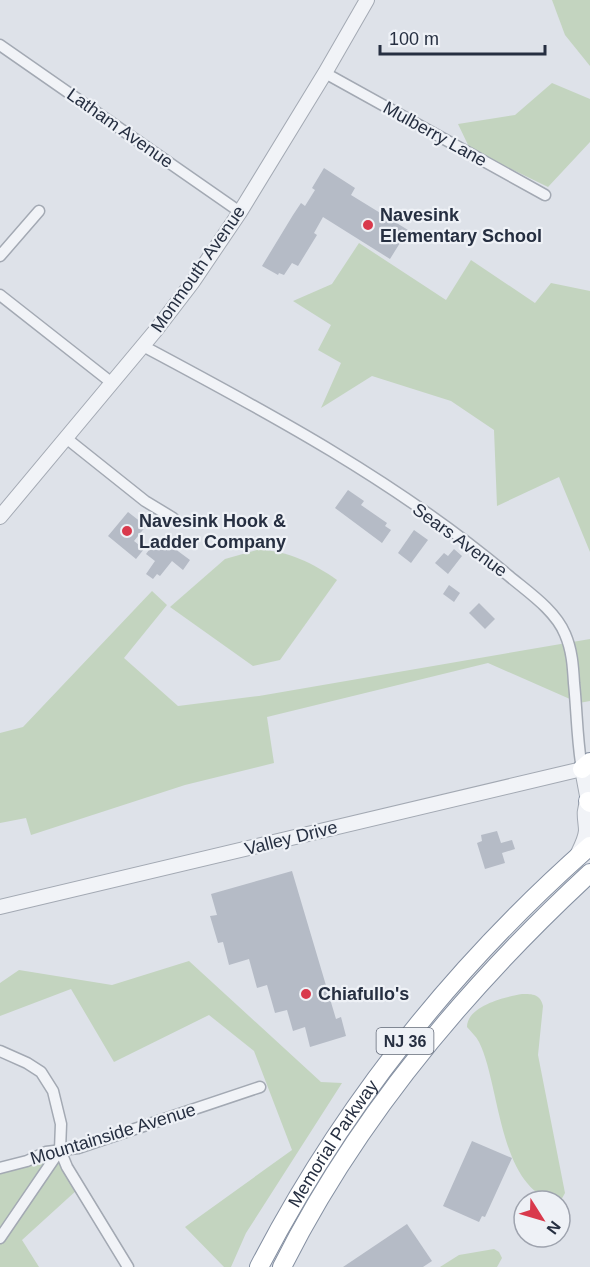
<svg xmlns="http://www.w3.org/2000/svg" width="590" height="1267" font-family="Arial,sans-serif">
	<rect width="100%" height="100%" fill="#dee2e9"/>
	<g fill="#c3d4bf">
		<path d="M552 0H590V66L565 35Z"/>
		<path d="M552 83 590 99V142L548 187 470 149 458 124 515 115Z"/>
		<path d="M359 243 446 300 471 260 535 303 551 283 590 291V552L559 477 497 506 494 430 451 401 372 376 321 408 341 363 318 350 331 325 293 301 332 284Z"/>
		<path d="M257 550C287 550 313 563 337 580L280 660 253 666 170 607 225 559Z"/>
		<path d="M152 591 167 605 124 658 178 706 259 696 590 639V701L579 703 488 663 267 717 274 763 185 785 31 835 26 818 0 823V733L23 727Z"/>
		<path d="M189 961 321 1082 342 1083 246 1233 231 1267H224L185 1227 292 1150 254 1051 209 1015 114 1062 71 989 0 1016V983L19 970 112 985Z"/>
		<path d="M522 994C533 994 540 994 543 1006L538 1055 565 1193 560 1202C498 1193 501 1086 479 1042 476 1036 471 1032 467 1027 467 1006 505 997 522 994Z"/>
		<path d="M59 1151 78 1189 22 1240 39 1267H0V1168Z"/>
		<path d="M494 1249 499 1252 502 1258 497 1267H440L459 1255Z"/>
	</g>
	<g fill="#b5bbc6">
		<path d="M324 168 355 188 351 195 408 230 390 259 323 217 314 233 317 235 298 266 292 263 284 275 279 273 278 275 262 266 293 215 301 203 305 206 315 190 312 188Z"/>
		<path d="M348 490 364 501 361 505 387 523 385 526 391 530 382 543 335 508Z"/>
		<path d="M128 512 146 526 134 541 144 549 136 559 108 536Z"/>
		<path d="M414 530 428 540 411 563 398 553Z"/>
		<path d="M155 542 164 548 167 543 190 560 183 570 172 561 160 576 157 574 153 579 146 574 155 561 146 554Z"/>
		<path d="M454 549 462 556 448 574 435 563 444 553 448 556Z"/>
		<path d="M449 585 460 593 454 602 443 594Z"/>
		<path d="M479 603 495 619 485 629 469 613Z"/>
		<path d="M497 831 501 843 512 840 515 849 502 853 505 863 485 869 477 843 482 841 481 835Z"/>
		<path d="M292 871 336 1019 341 1017 346 1036 310 1047 305 1027 293 1031 287 1010 275 1013 267 985 257 988 249 959 229 965 223 942 218 943 210 916 217 915 211 894Z"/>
		<path d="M472 1141 512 1158 485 1217 482 1216 479 1222 443 1206Z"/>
		<path d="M407 1224 432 1261 423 1267H343Z"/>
	</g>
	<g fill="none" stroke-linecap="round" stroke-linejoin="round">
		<g stroke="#a3a9b3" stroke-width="13">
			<g id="minor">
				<path d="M0 45 240 212"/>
				<path d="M325 73 545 195"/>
				<path d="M0 256 39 211"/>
				<path d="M0 295 112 383"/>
				<path d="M143 346C269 413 399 483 509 576 528 592 555 610 565 634 572 650 573 666 574 683 577 712 577 741 582 769"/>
				<path d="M66 438 145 501 173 518"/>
				<path d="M0 1051 27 1063 41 1072 53 1091 61 1124 60 1150 0 1238"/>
				<path d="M60 1150 67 1167 128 1267"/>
				<path d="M0 1168 27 1161 46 1152 78 1148 260 1087"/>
			</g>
		</g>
		<g stroke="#a3a9b3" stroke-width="16">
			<g id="tertiary">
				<path d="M0 517 156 330 192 283 240 212 325 73 367 0"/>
				<path d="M0 907 582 769 588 801C582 812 586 820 586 831 585 840 581 847 577 855"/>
			</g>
		</g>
		<g stroke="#848fa1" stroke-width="20">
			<g id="trunk">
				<path d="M582 769 590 762"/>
				<path d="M588 801 590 803"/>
				<path id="s1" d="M259 1267C342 1107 455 965 590 846"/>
				<path d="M282 1267C357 1117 468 986 590 873"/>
			</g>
		</g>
		<use href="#minor" stroke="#f1f3f7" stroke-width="10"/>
		<use href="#tertiary" stroke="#f1f3f7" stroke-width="14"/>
		<use href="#trunk" stroke="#fff" stroke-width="18"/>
	</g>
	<g fill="#d9394c" stroke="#eef1f6" stroke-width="2">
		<circle cx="368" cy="225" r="6"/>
		<circle cx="127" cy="531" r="6"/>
		<circle cx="306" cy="994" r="6"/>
	</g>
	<g text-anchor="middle" stroke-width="4.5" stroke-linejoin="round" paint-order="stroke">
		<rect fill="#eef1f6" stroke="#626977" stroke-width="1.5" x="376.5" y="1028" width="57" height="26" rx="4.5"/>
		<g font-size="16" font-weight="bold" fill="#262f41">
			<text x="405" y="1047">NJ 36</text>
		</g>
		<g font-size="18" fill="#262f41" stroke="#eef1f6">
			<text transform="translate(120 128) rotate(35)" y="6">Latham Avenue</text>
			<text transform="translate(435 134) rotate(29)" y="6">Mulberry Lane</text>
			<text transform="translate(198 269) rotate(-55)" y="6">Monmouth Avenue</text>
			<text transform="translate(460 540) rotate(36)" y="6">Sears Avenue</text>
			<text transform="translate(291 838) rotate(-14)" y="6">Valley Drive</text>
			<text transform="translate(113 1134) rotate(-17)" y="6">Mountainside Avenue</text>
			<text dy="6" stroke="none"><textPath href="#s1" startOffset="144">Memorial Parkway</textPath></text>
		</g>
		<g font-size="18" font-weight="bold" fill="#262f41" stroke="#eef1f6" text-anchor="start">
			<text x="380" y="221">Navesink<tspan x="380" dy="21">Elementary School</tspan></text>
			<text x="139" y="527">Navesink Hook &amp;<tspan x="139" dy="21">Ladder Company</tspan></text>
			<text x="318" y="1000">Chiafullo's</text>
		</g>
	</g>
	<g transform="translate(542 1219) rotate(127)"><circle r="28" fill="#eef1f6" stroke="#9ea3ae" stroke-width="1.5"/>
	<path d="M0-4.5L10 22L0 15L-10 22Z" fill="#d9394c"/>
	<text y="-9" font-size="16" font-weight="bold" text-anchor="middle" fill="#262f41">N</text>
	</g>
	<path d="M380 45v9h165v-9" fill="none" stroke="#262f41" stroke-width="3"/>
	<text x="389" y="45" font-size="18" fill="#262f41" stroke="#eef1f6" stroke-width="4.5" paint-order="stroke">100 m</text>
</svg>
